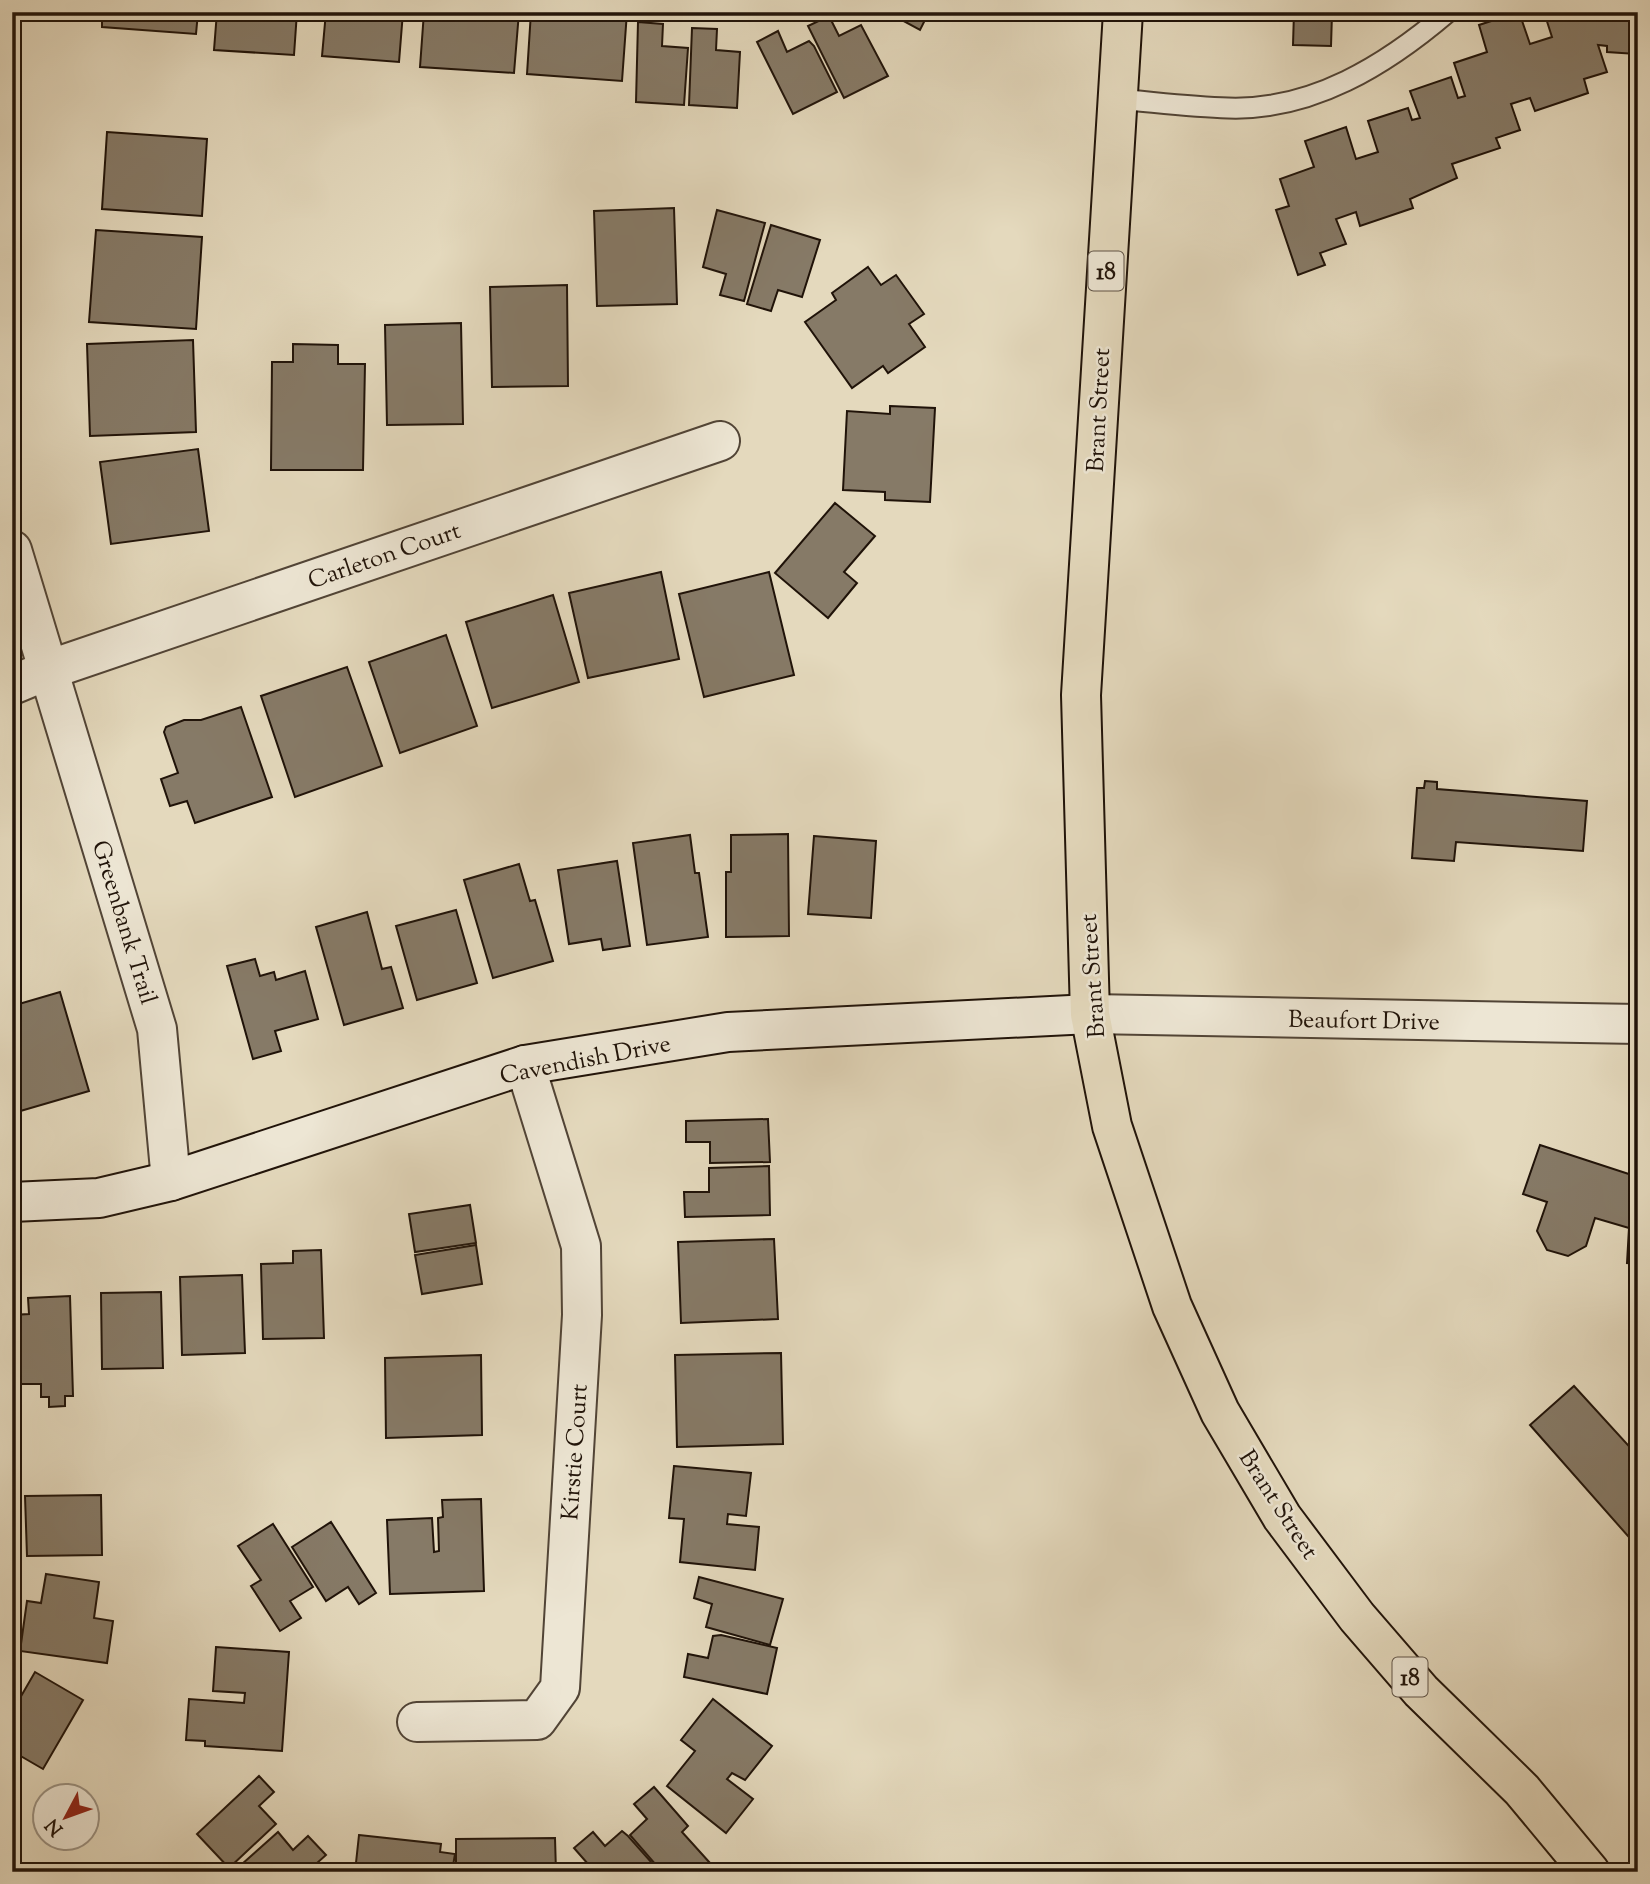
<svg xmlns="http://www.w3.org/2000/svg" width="1650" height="1884" font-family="'Sorts Mill Goudy',serif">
	<rect width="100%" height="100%" fill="#e4d9bd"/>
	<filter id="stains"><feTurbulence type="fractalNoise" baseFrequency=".00286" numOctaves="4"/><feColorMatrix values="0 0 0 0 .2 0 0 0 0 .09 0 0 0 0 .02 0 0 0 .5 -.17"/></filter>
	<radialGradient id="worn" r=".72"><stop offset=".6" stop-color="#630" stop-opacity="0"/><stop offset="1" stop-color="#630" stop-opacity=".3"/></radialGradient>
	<g fill="#867a67" stroke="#201309" stroke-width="2">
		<path d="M102 12H198L196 34 102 27Z"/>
		<path d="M217 12H297L294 55 214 50Z"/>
		<path d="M326 12H403L399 62 322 56Z"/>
		<path d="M424 12H519L514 73 420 67Z"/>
		<path d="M531 12H627L622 81 527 74Z"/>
		<path d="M887 12H929L920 30Z"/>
		<path d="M1294 12H1347L1332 14 1331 46 1293 45Z"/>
		<path d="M1519 12 1530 44 1552 37 1544 12H1588L1590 20 1609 21 1610 12H1638L1636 54 1607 52V46L1598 45 1607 72 1584 79 1588 93 1535 111 1530 98 1511 104 1520 130 1496 138 1500 148 1452 164 1457 178 1410 199 1413 208 1360 226 1356 212 1336 219 1346 244 1320 253 1325 265 1298 275 1276 210 1289 206 1280 179 1314 167 1305 141 1346 127 1356 159 1378 152 1368 121 1408 108 1412 120 1420 118 1410 91 1451 77 1458 98 1465 96 1454 63 1487 52 1479 25Z"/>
		<path d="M829 16 839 36 861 25 888 76 844 98 808 26Z"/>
		<path d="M638 22 663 24 662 46 688 48 684 105 636 102Z"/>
		<path d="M692 28 717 29 716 50 740 52 737 108 689 105Z"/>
		<path d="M778 31 787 52 809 41 814 46 837 92 793 114 757 42Z"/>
		<path d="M107 132 207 139 202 216 102 209Z"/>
		<path d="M674 208 677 304 597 306 594 211Z"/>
		<path d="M717 210 765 223 744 301 720 295 726 274 703 267Z"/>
		<path d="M771 225 820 240 802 297 778 290 771 311 747 304Z"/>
		<path d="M96 230 202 237 196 329 89 322Z"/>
		<path d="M868 267 881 285 896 275 924 314 909 324 925 347 888 373 883 366 852 388 805 322 836 300 832 293Z"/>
		<path d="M567 285 568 386 492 387 490 287Z"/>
		<path d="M461 323 463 424 387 425 385 325Z"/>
		<path d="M193 340 196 432 90 436 87 344Z"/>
		<path d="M293 344 338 345V364H365L363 470H271L272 362H293Z"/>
		<path d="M890 406 935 408 930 502 885 500V492L843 490 847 411 890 414Z"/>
		<path d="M198 449 209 531 111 544 100 462Z"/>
		<path d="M835 503 875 536 844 572 857 583 828 618 775 573Z"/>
		<path d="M661 572 679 659 588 678 569 593Z"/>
		<path d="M769 572 794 675 704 697 679 594Z"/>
		<path d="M553 595 579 682 492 708 466 622Z"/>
		<path d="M446 635 477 726 400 753 369 662Z"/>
		<path d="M347 667 382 766 295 797 261 696Z"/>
		<path d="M241 707 272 797 195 823 187 801 170 806 161 779 178 773 164 732 166 727 184 720H201Z"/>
		<path d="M1425 781 1437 782V789L1587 801 1583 851 1456 842 1454 861 1412 858 1417 788H1424Z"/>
		<path d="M788 834 789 936 726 937V872H731V835Z"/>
		<path d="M690 835 695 873H699L708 937 647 945 633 843Z"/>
		<path d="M814 836 876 841 871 918 808 914Z"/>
		<path d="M617 861 630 946 603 950 601 939 569 944 558 870Z"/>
		<path d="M519 864 530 901 535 900 553 961 493 978 464 880Z"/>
		<path d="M456 910 477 983 417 1000 396 926Z"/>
		<path d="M367 912 382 969 391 967 403 1008 344 1025 316 927Z"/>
		<path d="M255 959 260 976 274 972 276 980 305 971 318 1019 275 1031 281 1051 253 1059 227 966Z"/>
		<path d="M60 992 89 1091 17 1112 12 1098V1066L16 1065 12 1051 17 1049 12 1033V1006Z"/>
		<path d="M768 1119 770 1162 710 1163V1142H686V1121Z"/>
		<path d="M1540 1145 1638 1177V1264L1627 1263 1629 1228 1595 1218 1586 1246 1568 1256 1547 1250 1537 1231 1547 1202 1523 1194Z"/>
		<path d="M769 1166 770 1215 685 1217 684 1192H709V1168Z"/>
		<path d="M470 1205 476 1243 415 1252 409 1214Z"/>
		<path d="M774 1239 778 1319 681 1323 678 1242Z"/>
		<path d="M476 1245 482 1284 422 1294 415 1255Z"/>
		<path d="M321 1250 324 1338 263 1339 261 1264 293 1263V1251Z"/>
		<path d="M242 1275 245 1353 182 1355 180 1277Z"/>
		<path d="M161 1292 163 1368 102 1369 101 1293Z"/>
		<path d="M70 1296 73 1396H65V1406L49 1407V1397H41V1384H12V1315L29 1314 28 1298Z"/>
		<path d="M781 1353 783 1444 677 1447 675 1355Z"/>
		<path d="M481 1355 482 1435 386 1438 385 1358Z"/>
		<path d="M1574 1386 1638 1456 1635 1544 1530 1425Z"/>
		<path d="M674 1466 751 1473 746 1516 728 1514 727 1524 759 1527 755 1570 680 1562 684 1519 669 1518Z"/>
		<path d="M101 1495 102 1555 27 1556 25 1496Z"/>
		<path d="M481 1499 484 1591 390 1594 387 1520 432 1518 434 1552 439 1551 438 1518 443 1517 442 1500Z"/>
		<path d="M331 1522 376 1593 359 1604 348 1587 326 1601 292 1547Z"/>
		<path d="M273 1524 313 1587 290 1601 301 1618 280 1631 251 1586 261 1580 238 1546Z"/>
		<path d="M46 1574 99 1582 94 1618 113 1621 107 1663 20 1651 27 1601 41 1603Z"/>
		<path d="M699 1577 783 1599 770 1645 706 1627 712 1604 694 1598Z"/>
		<path d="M721 1635 777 1648 767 1694 684 1677 688 1654 708 1658 713 1636Z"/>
		<path d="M216 1647 289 1652 282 1751 205 1746V1741L186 1740 189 1699 244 1703 245 1693 213 1691Z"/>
		<path d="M35 1672 83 1700 43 1769 12 1751V1701L16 1695 20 1698Z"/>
		<path d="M713 1699 772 1746 745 1780 732 1773 727 1779 753 1799 726 1833 667 1786 695 1751 681 1740Z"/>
		<path d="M259 1776 274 1792 259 1806 276 1824 229 1868 197 1834Z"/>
		<path d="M654 1787 688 1826 682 1832 710 1863 700 1872H662L630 1835 647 1819 634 1804Z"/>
		<path d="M622 1831 628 1836 660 1872H595L574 1848 593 1832 605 1846Z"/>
		<path d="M278 1832 293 1850 308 1836 326 1855 307 1872H233Z"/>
		<path d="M359 1835 441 1844 440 1852 455 1854 452 1872H355Z"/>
		<path d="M555 1838 556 1872H456V1839Z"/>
	</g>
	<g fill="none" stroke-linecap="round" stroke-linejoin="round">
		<g stroke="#514436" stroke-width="23">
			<path id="lane" d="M1116 99C1153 102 1191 107 1228 108 1312 111 1386 65 1448 12"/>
		</g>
		<g stroke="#514436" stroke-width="42">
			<g id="street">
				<path d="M12 550 157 1029 171 1181"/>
				<path d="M12 685 48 670 720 441"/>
				<path d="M1090 1014 1638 1024"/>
				<path d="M417 1722 537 1720 560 1688 582 1315 581 1246 525 1065"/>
			</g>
		</g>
		<g stroke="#201309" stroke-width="42">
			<path id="secondary" d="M12 1202 99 1198 171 1181 525 1065 728 1032 1090 1014"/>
		</g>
		<g stroke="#201309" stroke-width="42">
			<path id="primary" d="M1123 12 1081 695 1090 1014 1112 1126 1172 1306 1220 1412 1282 1517 1357 1617 1421 1691 1522 1790 1590 1872"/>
		</g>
		<use href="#lane" stroke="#ede6d4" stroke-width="19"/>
		<use href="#street" stroke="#ede6d4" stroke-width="38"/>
		<use href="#secondary" stroke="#ede6d4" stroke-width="38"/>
		<use href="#primary" stroke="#e4d9bd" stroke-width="38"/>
	</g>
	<g text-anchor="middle" stroke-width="5" stroke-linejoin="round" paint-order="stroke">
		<g fill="#ede6d4" stroke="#5e5246" stroke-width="2">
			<rect x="1088.5" y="251.5" width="35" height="39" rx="5"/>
			<rect x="1392.5" y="1657.5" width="35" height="39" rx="5"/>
		</g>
		<g font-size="23" font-weight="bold" fill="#201309">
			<text x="1106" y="279">18</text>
			<text x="1410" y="1685">18</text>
		</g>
		<g font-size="24" fill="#201309" stroke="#ede6d4">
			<text transform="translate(1098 410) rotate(-87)" y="8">Brant Street</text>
			<text transform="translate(384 555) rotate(-19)" y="8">Carleton Court</text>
			<text transform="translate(125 922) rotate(73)" y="8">Greenbank Trail</text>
			<text transform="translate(1092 976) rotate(-94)" y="8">Brant Street</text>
			<text transform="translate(1364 1020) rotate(1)" y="8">Beaufort Drive</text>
			<text transform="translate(585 1059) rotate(-11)" y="8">Cavendish Drive</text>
			<text transform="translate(574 1452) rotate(-86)" y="8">Kirstie Court</text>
			<text transform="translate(1279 1504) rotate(57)" y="8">Brant Street</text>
		</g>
	</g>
	<rect width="1650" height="1884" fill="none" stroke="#e4d9bd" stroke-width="42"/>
	<rect x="14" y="14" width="1622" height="1856" fill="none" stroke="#201309" stroke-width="3.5"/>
	<rect x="21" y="21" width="1608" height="1842" fill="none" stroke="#201309" stroke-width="2"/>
	<g transform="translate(66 1817) rotate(229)"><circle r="33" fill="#ede6d4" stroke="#9b9283" stroke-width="2"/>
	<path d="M0-5L12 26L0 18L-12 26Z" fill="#8f2418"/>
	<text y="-10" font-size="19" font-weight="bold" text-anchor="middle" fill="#201309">N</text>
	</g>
	<rect width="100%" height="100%" filter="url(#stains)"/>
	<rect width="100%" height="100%" fill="url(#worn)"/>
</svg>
